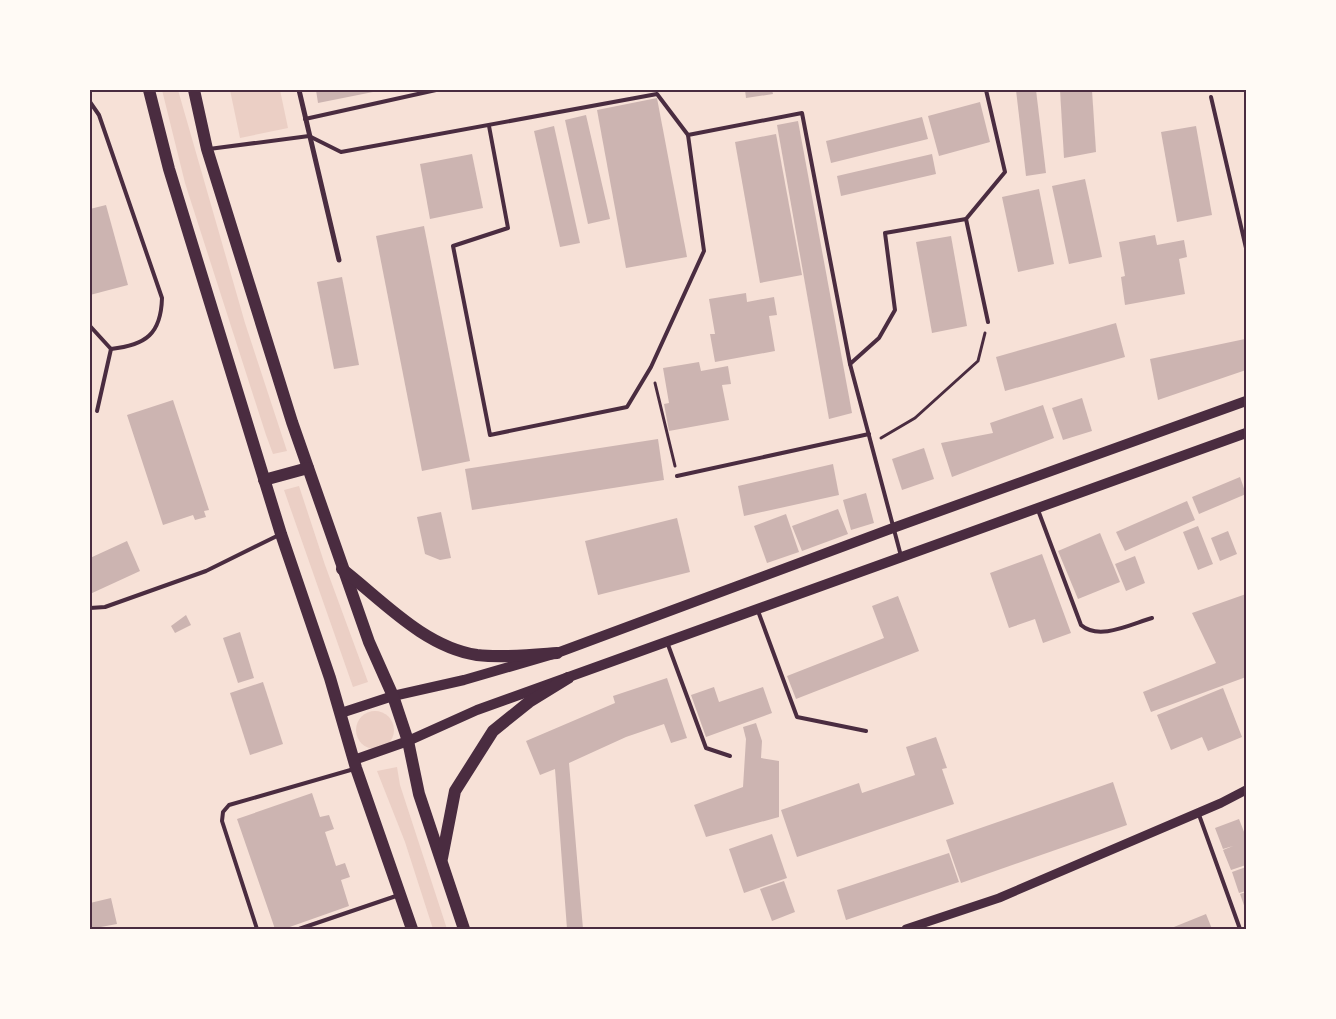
<svg xmlns="http://www.w3.org/2000/svg" width="1336" height="1019" font-family="Quicksand,sans-serif">
	<rect width="100%" height="100%" fill="#f7e1d7"/>
	<g fill="#ebcfc5">
		<path d="M162 90H178L245 323 287 451 273 454 266 435 185 183Z"/>
		<path d="M230 90H280L288 128 240 138Z"/>
		<path d="M299 486 325 565 368 682 353 687 284 490Z"/>
		<circle cx="375" cy="730" r="19"/>
		<path d="M397 767 400 785 447 929H433L405 842 377 771Z"/>
	</g>
	<g fill="#ccb4b1">
		<path d="M316 90H373V92L318 103Z"/>
		<path d="M745 90H772L773 94 746 98Z"/>
		<path d="M1016 90H1036L1046 173 1026 176Z"/>
		<path d="M1060 90H1092L1096 152 1064 158Z"/>
		<path d="M657 98 687 257 626 268 597 110Z"/>
		<path d="M980 102 990 142 939 156 928 116Z"/>
		<path d="M586 115 610 219 588 224 565 120Z"/>
		<path d="M922 117 928 139 831 163 826 141Z"/>
		<path d="M798 121 852 413 829 419 777 125Z"/>
		<path d="M554 126 580 243 560 247 534 131Z"/>
		<path d="M1196 126 1212 215 1177 222 1161 132Z"/>
		<path d="M776 134 802 275 760 283 735 142Z"/>
		<path d="M472 154 483 208 430 219 420 164Z"/>
		<path d="M932 154 936 174 841 196 837 176Z"/>
		<path d="M1085 179 1102 257 1069 264 1052 186Z"/>
		<path d="M1039 189 1054 264 1018 272 1002 197Z"/>
		<path d="M106 205 128 285 90 295V209Z"/>
		<path d="M424 226 470 461 422 471 376 236Z"/>
		<path d="M1155 235 1157 245 1184 240 1187 257 1179 259 1185 294 1125 305 1121 277 1125 276 1119 242Z"/>
		<path d="M951 236 967 326 932 333 916 242Z"/>
		<path d="M342 277 359 365 334 369 317 282Z"/>
		<path d="M746 293 747 302 774 297 777 315 769 316 775 351 715 362 710 334H715L709 299Z"/>
		<path d="M1116 323 1125 357 1005 391 996 357Z"/>
		<path d="M1245 339 1246 370 1158 400 1150 359Z"/>
		<path d="M699 362 701 371 728 366 731 384 722 385 729 420 669 431 664 404 669 403 663 368Z"/>
		<path d="M1082 398 1092 431 1063 440 1052 408Z"/>
		<path d="M173 400 209 510 204 511 206 517 195 520 193 515 163 525 127 415Z"/>
		<path d="M1043 405 1054 438 952 477 941 443 993 433 990 423Z"/>
		<path d="M658 439 664 480 472 510 465 469Z"/>
		<path d="M924 448 934 479 902 490 892 459Z"/>
		<path d="M833 464 839 495 744 516 738 486Z"/>
		<path d="M1240 477 1246 494 1199 514 1192 497Z"/>
		<path d="M866 493 874 523 851 530 843 500Z"/>
		<path d="M1187 501 1195 520 1125 551 1116 532Z"/>
		<path d="M838 509 848 534 802 551 792 526Z"/>
		<path d="M441 512 451 558 440 560 425 554 417 517Z"/>
		<path d="M786 514 799 552 767 563 754 526Z"/>
		<path d="M677 518 690 572 598 595 585 541Z"/>
		<path d="M1198 526 1213 564 1198 570 1183 532Z"/>
		<path d="M1228 531 1237 554 1220 561 1211 538Z"/>
		<path d="M1100 533 1120 582 1078 599 1058 551Z"/>
		<path d="M127 541 140 571 90 594V558Z"/>
		<path d="M1042 554 1071 633 1043 643 1035 619 1009 628 990 573Z"/>
		<path d="M1135 556 1145 583 1126 591 1115 564Z"/>
		<path d="M1246 594V677L1151 712 1143 692 1216 663 1192 613Z"/>
		<path d="M898 596 919 651 796 699 787 676 884 638 872 606Z"/>
		<path d="M186 615 191 625 175 633 171 626Z"/>
		<path d="M240 632 254 678 238 683 223 638Z"/>
		<path d="M667 678 687 738 671 743 664 724 626 737 569 763 583 929H567L555 769 540 775 526 741 615 703 613 696Z"/>
		<path d="M263 682 283 744 250 755 230 693Z"/>
		<path d="M714 687 719 702 763 687 772 713 706 737 691 695Z"/>
		<path d="M1223 688 1242 737 1208 751 1202 737 1171 750 1157 715Z"/>
		<path d="M756 723 762 741 761 758 779 761V817L706 837 694 805 743 787 746 739 743 727Z"/>
		<path d="M936 737 947 768 942 769 954 804 797 857 781 810 859 783 862 793 915 775 906 747Z"/>
		<path d="M1113 782 1127 825 961 883 946 840Z"/>
		<path d="M312 793 320 817 329 815 334 829 325 832 336 866 345 863 350 877 341 880 349 906 284 929H275L237 819Z"/>
		<path d="M1239 819 1246 837V865L1231 870 1223 850 1233 846 1223 849 1215 828Z"/>
		<path d="M772 834 787 878 744 893 729 849Z"/>
		<path d="M949 853 959 882 846 920 837 890Z"/>
		<path d="M1246 867V891L1239 893 1232 872Z"/>
		<path d="M784 881 795 912 772 921 760 889Z"/>
		<path d="M1246 892V911L1240 894Z"/>
		<path d="M111 898 117 924 90 929V903Z"/>
		<path d="M1206 914 1212 929H1169Z"/>
	</g>
	<g fill="none" stroke-linecap="round" stroke-linejoin="round">
		<g stroke="#4a2c40" stroke-width="3">
			<path d="M655 383 675 466"/>
			<path d="M881 438 915 418 978 361 985 333"/>
		</g>
		<g stroke="#4a2c40" stroke-width="4">
			<path d="M1211 97 1246 248"/>
			<path d="M90 102 99 115 162 298C161 334 146 345 111 349L90 326"/>
			<path d="M305 119 436 90"/>
			<path d="M489 126 508 228 453 246 490 435 627 407 651 367 704 251 688 135 802 113 850 364 879 338 895 310 885 233 966 219 1005 172 986 90"/>
			<path d="M209 149 309 136 341 152 657 94 688 135"/>
			<path d="M966 219 988 322"/>
			<path d="M850 364 901 556"/>
			<path d="M97 411 111 349"/>
			<path d="M677 476 869 434"/>
			<path d="M1038 510 1081 625C1099 641 1131 624 1152 618"/>
			<path d="M90 608 105 607 206 571 279 535"/>
			<path d="M758 611 797 717 866 731"/>
			<path d="M667 642 706 748 730 756"/>
			<path d="M1198 812 1240 929"/>
			<path d="M257 929 222 821 223 812 229 805 354 769"/>
			<path d="M299 929 399 895"/>
		</g>
		<path stroke="#4a2c40" stroke-width="5" d="M299 90 339 260"/>
		<path stroke="#4a2c40" stroke-width="9" d="M906 929 999 898 1221 803 1246 790"/>
		<g stroke="#4a2c40" stroke-width="10">
			<path d="M341 713 393 696 464 680 557 653 893 528 1246 401"/>
			<path d="M354 760 408 741 477 710 1246 433"/>
		</g>
		<g stroke="#4a2c40" stroke-width="12">
			<path d="M149 90 169 169 281 534 330 678 356 768 412 929"/>
			<path d="M194 90 207 149 292 422 369 642 393 696 408 741 419 794 464 929"/>
			<path d="M264 480 308 468"/>
			<path d="M342 569C382 600 424 647 477 655 502 658 531 655 557 653"/>
			<path d="M442 858 455 791 493 731 529 702 568 678"/>
		</g>
	</g>
	<rect width="1336" height="1019" fill="none" stroke="#fffaf5" stroke-width="182"/>
	<rect x="91" y="91" width="1154" height="837" fill="none" stroke="#4a2c40" stroke-width="2"/>
</svg>
